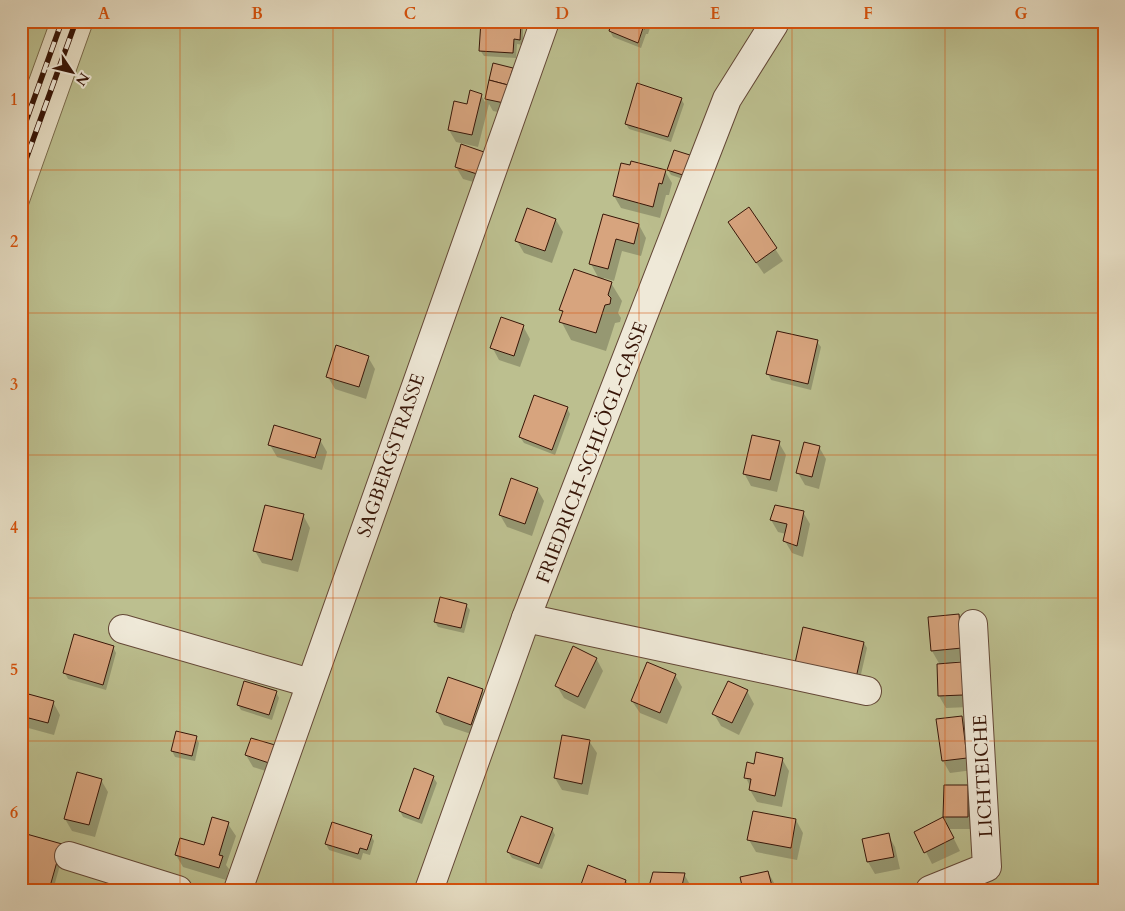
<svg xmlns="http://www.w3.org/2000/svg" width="1125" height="911" font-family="Cardo,serif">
	<rect width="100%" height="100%" fill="#e6ddc3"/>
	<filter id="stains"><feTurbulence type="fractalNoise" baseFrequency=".004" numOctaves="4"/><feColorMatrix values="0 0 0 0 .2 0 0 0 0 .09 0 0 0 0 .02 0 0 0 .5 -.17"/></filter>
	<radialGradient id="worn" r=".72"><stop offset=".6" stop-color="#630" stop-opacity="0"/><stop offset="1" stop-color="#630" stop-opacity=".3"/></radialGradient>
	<g fill="#bcbf8f" stroke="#7a6a4b">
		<path d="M21 21H50L21 101Z"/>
		<path d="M94 21H1104V890H21V226Z"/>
	</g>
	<g fill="#0003">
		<path d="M483 21H523V45L517 44 516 58 484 56 480 50Z"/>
		<path d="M612 21H650L651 25 648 34H646L641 48 613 37 610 31 613 23Z"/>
		<path d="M494 65 512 69 519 82 511 115 493 111 489 104 478 147 456 142 449 130 481 95 485 102Z"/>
		<path d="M681 99 684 104 671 142 629 129 626 124Z"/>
		<path d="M484 153 491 165 484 185 463 179 456 167Z"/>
		<path d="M696 163 689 181 671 175 668 170Z"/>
		<path d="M665 171 672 183 669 195H666L660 218 621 208 614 196Z"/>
		<path d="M749 209 783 261 764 274 729 223Z"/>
		<path d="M604 216 639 225 646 238 641 256 622 251 614 281 604 278 603 280 611 283 622 301 618 313 621 318 620 322 615 323 606 351 571 340 561 321 563 314 560 309 599 279 591 264Z"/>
		<path d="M556 220 563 232 552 263 524 253 517 241Z"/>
		<path d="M523 326 530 339 520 367 499 360 492 347Z"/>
		<path d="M817 342 821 347 811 390 771 380 768 374Z"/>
		<path d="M368 357 375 369 366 399 335 389 328 377Z"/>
		<path d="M567 408 570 414 555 455 524 443 520 437Z"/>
		<path d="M320 440 327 452 322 470 277 457 270 445Z"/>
		<path d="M779 443 786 455 777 492 751 486 744 473Z"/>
		<path d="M819 447 826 459 819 489 805 485 798 473Z"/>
		<path d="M537 489 544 501 532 536 507 527 500 515Z"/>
		<path d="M803 512 810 524 803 557 792 553 785 541 786 534 778 532 771 520Z"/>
		<path d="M303 515 310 528 298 572 262 563 255 551Z"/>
		<path d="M466 605 470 610 464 633 438 627 435 622Z"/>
		<path d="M958 615 965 627 968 660 954 662V664L961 663 969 707 946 708 939 696 938 665H940L932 651Z"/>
		<path d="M864 643 867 648 859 683 799 668Z"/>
		<path d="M113 647 116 653 106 690 68 679 65 673Z"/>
		<path d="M596 658 603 671 585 709 564 698 557 686Z"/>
		<path d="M675 675 682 687 667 724 640 713 632 701Z"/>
		<path d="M482 690 489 702 477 736 444 725 437 712Z"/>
		<path d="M747 691 754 704 739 735 721 726 714 714Z"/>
		<path d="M276 692 279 698 272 720 241 710 238 705Z"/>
		<path d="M21 693 53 702 60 715 54 735 21 726Z"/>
		<path d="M961 717 968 729 973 770 950 773 943 761Z"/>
		<path d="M196 737 199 743 195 761 175 757 172 751Z"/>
		<path d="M589 741 597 753 588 795 562 790 555 778Z"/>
		<path d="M274 746 275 774 253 767 246 755Z"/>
		<path d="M782 759 789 771 782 807 757 802 750 790V786L746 778 755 765Z"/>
		<path d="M433 777 437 783 422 824 403 817 400 811Z"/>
		<path d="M101 780 108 792 95 837 72 831 65 819Z"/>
		<path d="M945 786H968L975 798 974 829H949L960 851 932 864 916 832 945 818Z"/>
		<path d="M796 820 803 833 797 860 756 852 749 840Z"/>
		<path d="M228 824 236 836 226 865 229 869 226 880 183 867 176 855 205 847Z"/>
		<path d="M552 829 555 835 542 869 512 858 508 852Z"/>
		<path d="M888 835 895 847 900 869 875 874 868 862 864 840Z"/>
		<path d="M371 836 374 841 370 855 363 853 361 860 329 850 326 844Z"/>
		<path d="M21 845 64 851 53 890H21Z"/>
		<path d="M768 872 778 890H745Z"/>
		<path d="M684 874 693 890H650Z"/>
		<path d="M626 881 629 886 628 890H580Z"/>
	</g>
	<g fill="#d7a47e" stroke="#371507">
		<path d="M481 21 521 23 520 40 514 39 513 53 479 51Z"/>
		<path d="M612 21H648L645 29 643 28 638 43 609 31Z"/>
		<path d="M493 63 513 68 508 85 489 80Z"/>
		<path d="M489 80 508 85 504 103 485 99Z"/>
		<path d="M637 83 682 98 668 137 625 124Z"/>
		<path d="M470 90 482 94 472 135 448 130 454 101 467 104Z"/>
		<path d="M461 144 484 152 477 174 455 167Z"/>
		<path d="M674 150 693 156 686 176 667 170Z"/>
		<path d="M631 161 666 170 662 184 659 183 653 207 613 196 621 163 630 165Z"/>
		<path d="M749 207 777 248 756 263 728 222Z"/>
		<path d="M527 208 556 219 545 251 515 241Z"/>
		<path d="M603 214 639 224 634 244 616 239 608 269 589 264Z"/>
		<path d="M574 269 612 282 608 295 611 298 610 304 605 305 596 333 559 322 563 311 559 310Z"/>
		<path d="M501 317 524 325 514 356 490 348Z"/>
		<path d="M777 331 818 340 808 384 766 374Z"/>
		<path d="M336 345 369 356 359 387 326 377Z"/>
		<path d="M534 395 568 407 552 450 519 437Z"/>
		<path d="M274 425 321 439 315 458 268 445Z"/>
		<path d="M752 435 780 441 770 480 743 474Z"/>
		<path d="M804 442 820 446 812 477 796 473Z"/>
		<path d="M511 478 538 488 525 524 499 515Z"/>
		<path d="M265 505 304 514 292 560 253 551Z"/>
		<path d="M775 505 804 511 797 546 783 541 787 524 770 520Z"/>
		<path d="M440 597 467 604 461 628 434 622Z"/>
		<path d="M959 614 962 648 931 651 928 617Z"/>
		<path d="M803 627 864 642 856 678 795 663Z"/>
		<path d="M74 634 114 646 103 685 63 673Z"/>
		<path d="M573 646 597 658 578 697 555 686Z"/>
		<path d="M647 662 676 674 660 713 631 701Z"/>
		<path d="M962 662 963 695 938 696 937 664Z"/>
		<path d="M448 677 483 689 471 725 436 712Z"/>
		<path d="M244 681 277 691 269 715 237 705Z"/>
		<path d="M728 681 748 690 732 723 712 714Z"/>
		<path d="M21 692 54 701 48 723 21 716Z"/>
		<path d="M962 716 967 758 942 761 936 719Z"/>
		<path d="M176 731 197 736 192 756 171 751Z"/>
		<path d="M562 735 590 740 582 784 554 778Z"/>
		<path d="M251 738 275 745 269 763 245 755Z"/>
		<path d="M756 752 783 758 775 796 749 790 751 779 744 778 747 762 754 764Z"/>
		<path d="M414 768 434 776 419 819 399 811Z"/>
		<path d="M77 772 102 779 89 825 64 819Z"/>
		<path d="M944 785H968V817H943Z"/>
		<path d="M753 811 796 819 791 848 747 840Z"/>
		<path d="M521 816 553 828 539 864 507 852Z"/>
		<path d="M212 817 229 822 219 855 223 856 219 868 175 855 180 838 204 845Z"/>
		<path d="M943 817 954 838 924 853 914 832Z"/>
		<path d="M332 822 372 835 367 850 360 848 358 854 325 844Z"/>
		<path d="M23 833 62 844 49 890H32L21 887V840Z"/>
		<path d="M889 833 894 857 867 862 862 839Z"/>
		<path d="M588 865 626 880 623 890H579Z"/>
		<path d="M768 871 773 890H743L740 877Z"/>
		<path d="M653 872 685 873 681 890H648Z"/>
	</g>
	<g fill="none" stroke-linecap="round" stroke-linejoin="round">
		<g stroke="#634736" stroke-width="30">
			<g id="minor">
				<path d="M526 618 867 691"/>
				<path d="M123 629 310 683"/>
				<path d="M69 856 178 890"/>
				<path d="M238 890 545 21"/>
				<path d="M429 890 526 618 727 99 774 24"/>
				<path d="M930 890 987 867 973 624"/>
			</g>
		</g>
		<use href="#minor" stroke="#efe9d8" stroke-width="28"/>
		<g stroke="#371507" stroke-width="5.5">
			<g id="rail">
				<path d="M21 135 62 21"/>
				<path d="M21 173 76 21"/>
			</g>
		</g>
		<use href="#rail" stroke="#efe9d8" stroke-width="4" stroke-dasharray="11" stroke-linecap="butt"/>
	</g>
	<path fill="none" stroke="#d6520c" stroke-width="1" stroke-opacity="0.55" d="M180 21V890M333 21V890M486 21V890M639 21V890M792 21V890M945 21V890M21 170H1104M21 313H1104M21 455H1104M21 598H1104M21 741H1104"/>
	<g text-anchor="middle" stroke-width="4" stroke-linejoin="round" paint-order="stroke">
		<g font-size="19" fill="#371507" stroke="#efe9d8">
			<text transform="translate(591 452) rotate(-69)" y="7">FRIEDRICH-SCHLÖGL-GASSE</text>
			<text transform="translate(390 455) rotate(-71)" y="7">SAGBERGSTRASSE</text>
			<text transform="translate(982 776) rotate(-93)" y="7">LICHTEICHE</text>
		</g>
	</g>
	<rect width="1125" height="911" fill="none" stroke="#e6ddc3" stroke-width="55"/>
	<g transform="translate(72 72) rotate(125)" stroke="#efe9d8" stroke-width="4" paint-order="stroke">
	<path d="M0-4L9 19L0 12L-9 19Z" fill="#371507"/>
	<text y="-8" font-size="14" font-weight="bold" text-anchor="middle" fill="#371507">N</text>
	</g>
	<rect x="28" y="28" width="1070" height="856" fill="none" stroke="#d6520c" stroke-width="2"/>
	<g font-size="16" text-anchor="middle" font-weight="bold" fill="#d6520c">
		<text x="104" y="19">A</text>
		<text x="257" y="19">B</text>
		<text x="410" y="19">C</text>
		<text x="562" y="19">D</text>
		<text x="715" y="19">E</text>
		<text x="868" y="19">F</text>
		<text x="1021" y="19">G</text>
		<text x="14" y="105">1</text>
		<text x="14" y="247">2</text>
		<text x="14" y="390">3</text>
		<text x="14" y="533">4</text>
		<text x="14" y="675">5</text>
		<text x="14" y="818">6</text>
	</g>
	<rect width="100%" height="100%" filter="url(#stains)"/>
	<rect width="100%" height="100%" fill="url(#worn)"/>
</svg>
